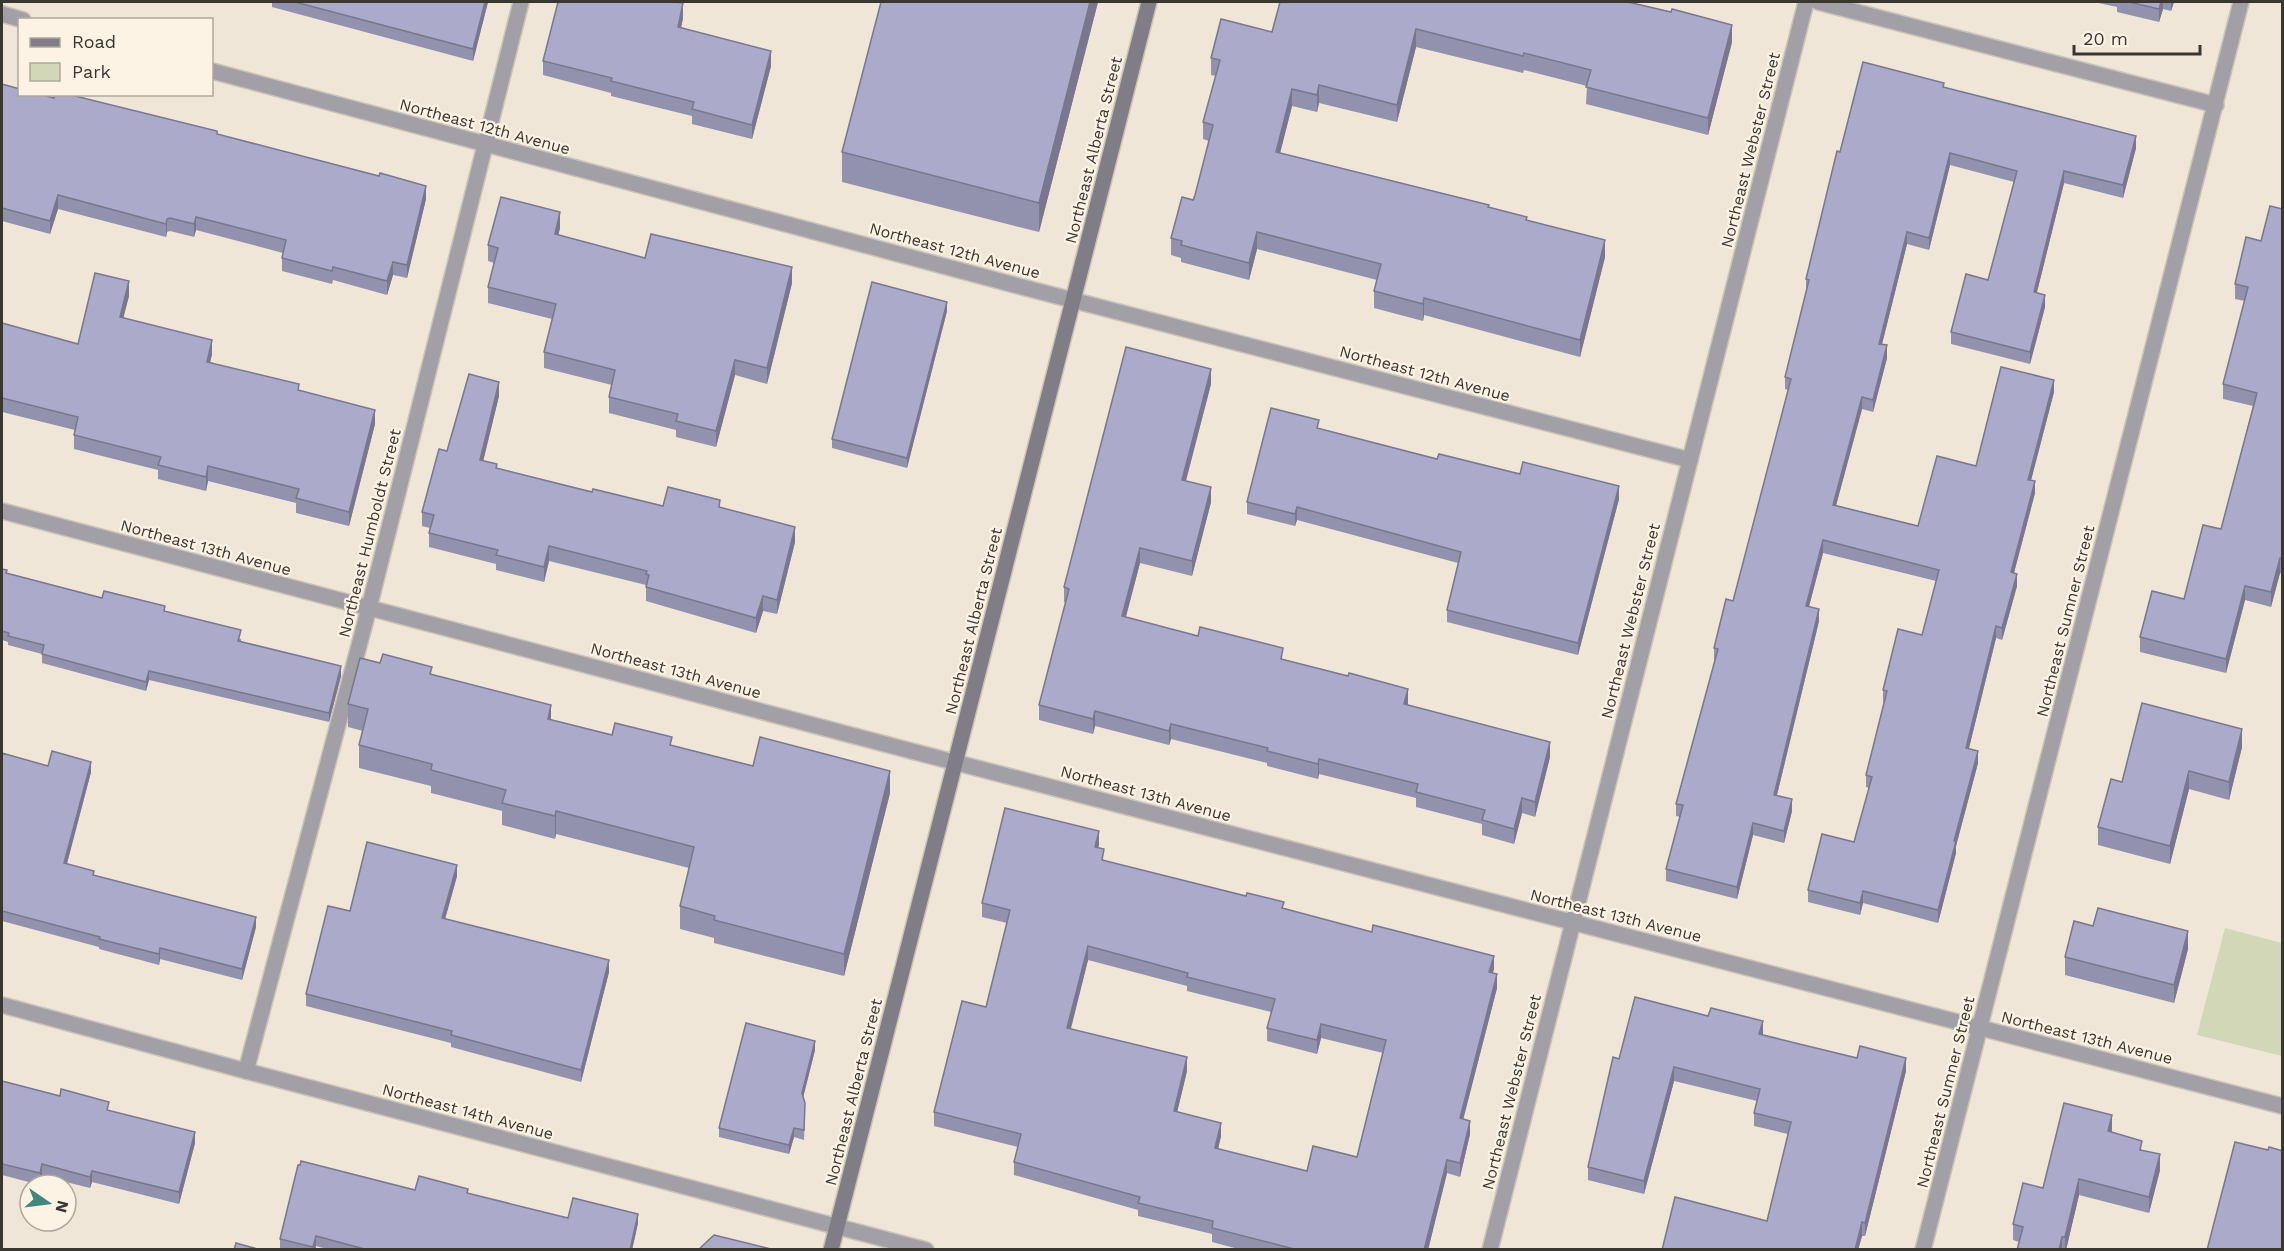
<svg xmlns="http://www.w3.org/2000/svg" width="2284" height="1251" font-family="'Work Sans',sans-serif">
	<rect width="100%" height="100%" fill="#efe6d8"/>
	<path fill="#d1d7b7" d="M2225 928 2282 943V1056L2197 1035Z"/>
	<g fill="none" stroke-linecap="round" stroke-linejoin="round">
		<g stroke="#cbc3b7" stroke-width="18">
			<g id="street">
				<path d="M1818 2 2216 105"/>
				<path d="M2 14 23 20"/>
				<path d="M212 71 1026 288 1690 460"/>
				<path d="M2 511 919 753 2282 1106"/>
				<path d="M2 1005 246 1071 926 1250"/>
				<path d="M246 1071 369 608 521 2"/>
				<path d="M1490 1250 1806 2"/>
				<path d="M1923 1250 2241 2"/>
			</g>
		</g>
		<g stroke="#cbc3b7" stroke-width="18">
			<path id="secondary" d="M831 1250 1149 2"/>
		</g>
		<use href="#street" stroke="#a2a0a6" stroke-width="15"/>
		<use href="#secondary" stroke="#817d86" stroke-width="15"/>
	</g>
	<g fill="#9392ae" fill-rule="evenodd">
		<path d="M272 2H488L473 61 272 7Z"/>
		<path d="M1098 2 1039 232 842 182V152Z"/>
		<path d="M1280 2 1732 42 1708 135 1586 104 1587 86 1524 70 1523 73 1416 47 1397 122 1319 103 1317 112 1292 106 1280 153 1489 207 1527 220 1605 257 1580 357 1424 315 1423 321 1374 308V291L1377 280 1257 249 1249 280 1181 262V258L1171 255V238L1195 195 1209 141 1203 139V122L1216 76 1211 75V58L1272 32Z"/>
		<path d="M2094 2H2174L2171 11 2163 9 2159 22 2117 12V7Z"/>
		<path d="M683 18 681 28 771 66 752 139 692 124V116L611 96V93L543 75V61Z"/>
		<path d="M2 84 54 98 217 134 426 199 407 278 393 275 387 295 333 280 332 284 282 271V258L283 253 196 230 194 237 170 231 167 232 166 237 58 209 50 234 2 221Z"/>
		<path d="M1944 87 2136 148 2123 198 2064 183 2037 292 2045 307 2030 364 1951 344V332L1988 280 2014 182 1950 165 1929 250 1907 244 1882 344 1887 358 1873 412 1862 409 1836 505 1918 526 1976 466 2054 392 2031 480 2035 493 2014 573 2017 586 2002 640 1996 638 1969 748 1978 763 1956 846V853L1938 923 1863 903 1860 915 1808 902V890L1854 842 1869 788 1866 787V775L1884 702H1883V690L1922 635 1936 581 1823 553 1809 606 1819 621 1777 795 1792 811 1784 843 1753 835 1737 899 1666 881V869L1680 817 1676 816V804L1715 661 1714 660V648L1733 601 1788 390 1785 389V377L1806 291V279L1840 152Z"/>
		<path d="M2283 209V574L2280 573 2271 607 2245 600 2226 673 2140 652V637L2184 599 2221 529 2253 406 2223 399V384L2245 301 2235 299V284Z"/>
		<path d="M560 228 558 235 645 258 792 283 767 384 735 375 716 447 676 437V430L609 413V397L612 385 544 368V352L552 319 488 303V287L494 263 488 261V245Z"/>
		<path d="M129 296 123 317 212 354 210 362 299 390 375 424 349 526 296 513V503L208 481 206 491 158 479V470L74 449V435L75 430 2 412V323L78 344Z"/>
		<path d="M947 311 907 468 832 448V439Z"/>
		<path d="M1211 384 1186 481 1211 502 1192 576 1140 563 1126 617 1283 659 1408 704V705L1550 757 1535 817 1522 813 1514 844 1482 835V824L1416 807V798L1319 774 1318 779 1267 766V763L1171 739 1169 745 1095 726 1093 734 1039 720V705L1066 603 1064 602V587Z"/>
		<path d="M499 396 483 461 497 468 592 492 663 506 720 508 795 542 777 614 763 611 756 633 646 601V585L549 561 544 582 496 570V564L429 547V533L430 528 422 526V512L447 451Z"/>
		<path d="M1319 429 1437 459 1619 499 1578 655 1447 622V610L1458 563 1297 520 1295 526 1247 514V502Z"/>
		<path d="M2 569 7 573 102 598 165 611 241 639V641L341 676 329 722 149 680 146 691 42 663V654L8 645V642L2 640Z"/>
		<path d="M380 663 432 674 551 720 612 735 672 745 753 766 890 793 844 976 714 943V938L680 929V906L689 868 556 834 555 839 502 825V811L431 793V786L359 768V745L363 731 348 727V704Z"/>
		<path d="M2242 747 2229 800 2189 789 2170 864 2098 845V827L2122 782Z"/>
		<path d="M2 753 48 766 91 772 67 864 94 875 256 927 242 980 160 959 159 965 99 949V947L2 921Z"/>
		<path d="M1099 845 1098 847 1104 861 1284 908 1494 969 1492 973 1497 988 1463 1119 1470 1134 1460 1177 1447 1173 1428 1250H1242L1212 1242V1234L1138 1216V1210L1014 1175V1162L1018 1147 934 1126V1112L986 1007 1007 923 982 917V903ZM1088 960 1187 986V991L1271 1012 1267 1028V1041L1317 1054 1321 1038 1383 1053 1357 1157 1307 1171 1218 1149 1221 1136 1177 1112 1187 1071 1071 1029Z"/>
		<path d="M457 876 445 919 609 972 581 1082 451 1047V1043L306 1006V994L350 911Z"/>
		<path d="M2188 949 2174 1003 2065 975V957Z"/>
		<path d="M1762 1035 1906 1071 1865 1236H1862L1858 1250H1662L1767 1221 1788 1134 1754 1126V1113L1757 1101 1674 1081 1644 1194 1588 1180V1167L1619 1059Z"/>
		<path d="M815 1050 803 1097 805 1112 804 1140 794 1137 789 1154 719 1137V1128Z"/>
		<path d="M2 1081 109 1111 195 1143 179 1204 92 1182 90 1188 42 1176 40 1185 2 1175Z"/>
		<path d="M2112 1132 2142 1150 2160 1170 2149 1213 2079 1195 2066 1250H2017L2019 1242 2013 1240V1224L2043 1188Z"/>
		<path d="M468 1194 568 1218 638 1223 632 1250H331L316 1246 315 1250H287L280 1248V1239Z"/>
	</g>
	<g fill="#78778d">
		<path d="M485 2H488L473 61V49Z"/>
		<path d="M1090 2H1098L1039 232V203Z"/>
		<path d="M2161 2H2163V9L2159 22V9Z"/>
		<path d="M2171 2H2174L2171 11Z"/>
		<path d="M683 3V18L678 42V27Z"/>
		<path d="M1732 25V42L1708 135V118Z"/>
		<path d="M1416 29V47L1397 122V105Z"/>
		<path d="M771 51V66L752 139V125Z"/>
		<path d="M1319 85V103L1317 112V95Z"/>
		<path d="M1292 89V106L1276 169V152Z"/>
		<path d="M2136 136V148L2123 198V185Z"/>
		<path d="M1950 153V165L1929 250V238Z"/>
		<path d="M2064 171V183L2034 304V292Z"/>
		<path d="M426 186V199L407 278V265Z"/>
		<path d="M58 195V209L50 234V221Z"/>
		<path d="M560 212V228L555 250V234Z"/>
		<path d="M196 217V230L194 237V224Z"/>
		<path d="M167 219V232L166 237V224Z"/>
		<path d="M1257 232V249L1249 280V263Z"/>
		<path d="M1907 232V244L1879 356V344Z"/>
		<path d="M1605 240V257L1580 357V340Z"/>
		<path d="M393 262V275L387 295V281Z"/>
		<path d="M792 267V283L767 384V368Z"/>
		<path d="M129 281V296L120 331V317Z"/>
		<path d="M2045 295V307L2030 364V352Z"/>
		<path d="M1424 298V315L1423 321V304Z"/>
		<path d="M947 302V311L907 468V458Z"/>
		<path d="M212 340V354L207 376V362Z"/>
		<path d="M1887 345V358L1873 412V400Z"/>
		<path d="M735 360V375L716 447V431Z"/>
		<path d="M1211 369V384L1182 495V480Z"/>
		<path d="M2054 380V392L2028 492V480Z"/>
		<path d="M499 382V396L480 474V460Z"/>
		<path d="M1862 397V409L1833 517V505Z"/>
		<path d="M375 410V424L349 526V512Z"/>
		<path d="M208 466V481L206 491V477Z"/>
		<path d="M2035 481V493L2011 584V572Z"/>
		<path d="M1619 486V499L1578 655V643Z"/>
		<path d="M1211 487V502L1192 576V561Z"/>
		<path d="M1297 507V520L1295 526V514Z"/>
		<path d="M795 527V542L777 614V600Z"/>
		<path d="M1823 540V553L1806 618V606Z"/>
		<path d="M549 546V561L544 582V567Z"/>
		<path d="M1140 548V563L1122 631V616Z"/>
		<path d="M2280 558V573L2271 607V592Z"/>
		<path d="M2017 574V586L2002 640V628Z"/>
		<path d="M2245 586V600L2226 673V659Z"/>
		<path d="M763 596V611L756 633V618Z"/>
		<path d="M1819 609V621L1774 807V795Z"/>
		<path d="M1996 626V638L1966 760V748Z"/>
		<path d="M341 666V676L329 722V713Z"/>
		<path d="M149 671V680L146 691V682Z"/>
		<path d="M1408 689V704L1404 719V704Z"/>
		<path d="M551 705V728L548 719Z"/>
		<path d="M1095 711V726L1093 734V719Z"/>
		<path d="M1171 724V739L1169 745V731Z"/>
		<path d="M2242 729V747L2229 800V782Z"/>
		<path d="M1550 742V757L1535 817V802Z"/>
		<path d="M1978 751V763L1956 846V853L1938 923V910L1954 841Z"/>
		<path d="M1319 759V774L1318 779V764Z"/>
		<path d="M91 762V772L64 874V863Z"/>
		<path d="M890 771V793L844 976V954Z"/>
		<path d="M2189 771V789L2170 864V846Z"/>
		<path d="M1522 798V813L1514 844V829Z"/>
		<path d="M1792 799V811L1784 843V831Z"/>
		<path d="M556 811V834L555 839V816Z"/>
		<path d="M1753 823V835L1737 899V887Z"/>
		<path d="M1099 831V845L1095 860V847Z"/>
		<path d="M457 865V876L442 930V918Z"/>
		<path d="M1863 891V903L1860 915V903Z"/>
		<path d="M256 917V927L242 980V969Z"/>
		<path d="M2188 931V949L2174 1003V985Z"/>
		<path d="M1088 946V960L1067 1042V1028Z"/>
		<path d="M160 948V959L159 965V954Z"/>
		<path d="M1494 956V969L1489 986V972Z"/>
		<path d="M609 960V972L581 1082V1070Z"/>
		<path d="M1497 974V988L1460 1132V1118Z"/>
		<path d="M1763 1021V1034L1759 1047V1034Z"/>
		<path d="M1321 1024V1038L1317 1054V1040Z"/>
		<path d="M815 1041V1050L802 1102V1093Z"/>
		<path d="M1187 1057V1071L1174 1125V1111Z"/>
		<path d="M1906 1058V1071L1865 1236V1223Z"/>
		<path d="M1674 1067V1081L1644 1194V1181Z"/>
		<path d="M2112 1115V1131L2108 1148V1131Z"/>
		<path d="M1470 1121V1134L1460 1177V1163Z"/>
		<path d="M1221 1123V1136L1215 1162V1148Z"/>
		<path d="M794 1128V1137L789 1154V1145Z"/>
		<path d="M195 1132V1143L179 1204V1192Z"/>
		<path d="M2160 1154V1170L2149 1213V1197Z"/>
		<path d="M1447 1160V1173L1428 1250H1424Z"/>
		<path d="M42 1164V1176L40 1185V1173Z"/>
		<path d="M92 1171V1182L90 1188V1177Z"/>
		<path d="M2079 1179V1195L2066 1250H2065V1237Z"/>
		<path d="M638 1214V1223L632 1250H630Z"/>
		<path d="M1862 1222V1236L1858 1250H1855Z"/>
		<path d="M316 1236V1246L315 1250H313Z"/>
		<path d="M2062 1237V1250H2059Z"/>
	</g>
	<g fill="#abaaca" stroke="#78778d" stroke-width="1.5" fill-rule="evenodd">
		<path d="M295 2H485L473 49Z"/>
		<path d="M558 2H676L683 3 678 27 771 51 752 125 692 109 694 102 611 81 612 78 543 61Z"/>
		<path d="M881 2H1090L1039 203 842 152Z"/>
		<path d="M1280 2H1628L1671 12 1672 9 1732 25 1708 118 1586 87 1591 70 1524 53 1523 56 1416 29 1397 105 1319 85 1317 95 1292 89 1276 152 1489 205 1488 207 1527 217 1526 220 1605 240 1580 340 1424 298 1423 304 1374 291 1381 264 1257 232 1249 263 1181 245 1182 241 1171 238 1182 197 1193 200 1195 195 1213 125 1203 122 1220 60 1211 58 1221 19 1272 32Z"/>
		<path d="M2129 2H2161L2159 9Z"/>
		<path d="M1863 62 1944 83 1943 87 2136 136 2123 185 2064 171 2034 292 2045 295 2030 352 1951 332 1966 274 1988 280 2017 171 1950 153 1929 238 1907 232 1879 344 1887 345 1873 400 1862 397 1833 505 1918 526 1937 456 1976 466 2001 367 2054 380 2028 480 2035 481 2011 572 2017 574 2002 628 1996 626 1966 748 1978 751 1954 841H1956L1938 910 1863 891 1860 903 1808 890 1822 834 1854 842 1872 777 1866 775 1887 691 1883 690 1898 629 1922 635 1939 570 1823 540 1806 606 1819 609 1774 795 1792 799 1784 831 1753 823 1737 887 1666 869 1683 805 1676 804 1718 649 1714 648 1726 599 1733 601 1791 379 1785 377 1809 280 1806 279 1837 151 1840 152Z"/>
		<path d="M2 84 20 89V94H39L54 98 55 94H67L217 131V134L379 176 380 173 426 186 407 265 393 262 387 281 333 267 332 271 282 258 286 240 196 217 194 224 170 218 167 219 166 224 58 195 50 221 2 208Z"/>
		<path d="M501 197 560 212 555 234 645 258 651 234 792 267 767 368 735 360 716 431 676 421 678 414 609 397 615 370 544 352 556 304 488 287 498 248 488 245Z"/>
		<path d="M2270 206 2283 209V559L2280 558 2271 592 2245 586 2226 659 2140 637 2152 591 2184 599 2203 525 2221 529 2257 393 2223 384 2248 287 2235 284 2246 237 2261 241Z"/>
		<path d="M95 273 129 281 120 317 212 340 207 362 299 384 298 390 375 410 349 512 296 498 299 489 208 466 206 477 158 465 161 457 74 435 78 417 2 398V323L78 344Z"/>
		<path d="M872 282 947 302 907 458 832 439Z"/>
		<path d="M1126 347 1211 369 1182 480 1211 487 1192 561 1140 548 1122 616 1198 636 1200 627 1283 648 1281 659 1348 676 1349 673 1408 689 1404 704 1550 742 1535 802 1522 798 1514 829 1482 820 1485 810 1416 792 1418 784 1319 759 1318 764 1267 751 1268 748 1171 724 1169 731 1095 711 1093 719 1039 705 1069 589 1064 587Z"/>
		<path d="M469 374 499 382 480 460 497 464 496 468 592 492 593 489 663 506 668 487 720 500 719 507 795 527 777 600 763 596 756 618 646 587 649 575 646 574 647 571 549 546 544 567 496 555 498 550 429 533 434 515 422 512 439 449 447 451Z"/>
		<path d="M1271 408 1319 420 1317 428 1437 459 1439 454 1520 474 1523 462 1619 486 1578 643 1447 610 1461 552 1297 507 1295 514 1247 502Z"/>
		<path d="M2 569 7 570 6 573 102 598 104 591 165 606 164 611 241 630 238 641 341 666 329 713 149 671 146 682 42 654 44 645 8 636 9 633 2 631Z"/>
		<path d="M383 654 432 667 430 674 551 705 548 719 612 735 615 723 672 737 670 745 753 766 760 737 890 771 844 954 714 920 715 916 680 906 694 847 556 811 555 816 502 803 506 790 431 770 432 764 359 745 368 709 348 704 360 658 380 663Z"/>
		<path d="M2142 703 2242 729 2229 782 2189 771 2170 846 2098 827 2111 779 2122 782Z"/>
		<path d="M52 751 91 762 64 863 94 871 93 875 256 917 242 969 160 948 159 954 99 939 100 937 2 911V753L48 766Z"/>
		<path d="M1005 808 1099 831 1095 847 1104 849 1102 860 1246 896 1247 893 1284 902 1282 908 1372 932 1373 925 1494 956 1489 972 1497 974 1460 1118 1470 1121 1460 1163 1447 1160 1424 1250H1298L1212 1228 1213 1221 1138 1203 1140 1197 1014 1162 1021 1134 934 1112 962 1001 986 1007 1010 910 982 903ZM1088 946 1188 973 1187 977 1275 999 1267 1028 1317 1040 1321 1024 1386 1040 1357 1157 1313 1146 1307 1171 1215 1148 1221 1123 1174 1111 1187 1057 1067 1028Z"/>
		<path d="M367 842 457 865 442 918 609 960 581 1070 451 1035 452 1031 306 994 328 906 350 911Z"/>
		<path d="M2098 908 2188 931 2174 985 2065 957 2074 921 2093 926Z"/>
		<path d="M1635 997 1708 1016 1711 1008 1763 1021 1759 1034 1857 1058 1860 1046 1906 1058 1865 1223 1862 1222 1855 1250H1662L1675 1197 1767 1221 1791 1122 1754 1113 1760 1089 1674 1067 1644 1181 1588 1167 1613 1057 1619 1059Z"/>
		<path d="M746 1023 815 1041 802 1093 805 1103 804 1130 794 1128 789 1145 719 1128Z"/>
		<path d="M2 1081 60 1096 61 1089 109 1102 107 1110 195 1132 179 1192 92 1171 90 1177 42 1164 40 1173 2 1164Z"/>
		<path d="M2064 1103 2112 1115 2108 1131 2142 1141 2140 1150 2160 1154 2149 1197 2079 1179 2065 1237H2062L2059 1250H2017L2023 1227 2013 1224 2023 1183 2043 1188Z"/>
		<path d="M2235 1142 2268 1150 2269 1147 2283 1151V1250H2207Z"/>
		<path d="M301 1161 415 1190 419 1176 468 1189 467 1193 568 1218 573 1198 638 1214 630 1250H368L316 1236 313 1247 280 1239 298 1165H300Z"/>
		<path d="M714 1235 771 1249V1250H698Z"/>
		<path d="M236 1243 261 1250H234Z"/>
	</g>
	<g text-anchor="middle" stroke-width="4.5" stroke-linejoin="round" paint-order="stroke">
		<g font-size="16" fill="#3a3731" stroke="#fdf3e5">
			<text transform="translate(485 126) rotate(15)" y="6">Northeast 12th Avenue</text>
			<text transform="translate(1093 150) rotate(-76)" y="6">Northeast Alberta Street</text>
			<text transform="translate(1750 150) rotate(-76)" y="6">Northeast Webster Street</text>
			<text transform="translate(955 250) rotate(15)" y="6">Northeast 12th Avenue</text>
			<text transform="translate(1425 373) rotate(15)" y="6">Northeast 12th Avenue</text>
			<text transform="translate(369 533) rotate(-76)" y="6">Northeast Humboldt Street</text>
			<text transform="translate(206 547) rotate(15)" y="6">Northeast 13th Avenue</text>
			<text transform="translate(973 621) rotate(-76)" y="6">Northeast Alberta Street</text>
			<text transform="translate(1630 621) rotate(-76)" y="6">Northeast Webster Street</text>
			<text transform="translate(2065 621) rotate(-76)" y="6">Northeast Sumner Street</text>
			<text transform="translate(676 670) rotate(15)" y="6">Northeast 13th Avenue</text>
			<text transform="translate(1146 793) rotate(15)" y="6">Northeast 13th Avenue</text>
			<text transform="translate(1616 915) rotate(14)" y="6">Northeast 13th Avenue</text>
			<text transform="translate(2087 1037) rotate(14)" y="6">Northeast 13th Avenue</text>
			<text transform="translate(853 1092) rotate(-76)" y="6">Northeast Alberta Street</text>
			<text transform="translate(1511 1092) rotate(-76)" y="6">Northeast Webster Street</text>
			<text transform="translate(1945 1092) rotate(-76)" y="6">Northeast Sumner Street</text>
			<text transform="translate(468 1111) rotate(15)" y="6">Northeast 14th Avenue</text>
		</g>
	</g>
	<rect width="2284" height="1251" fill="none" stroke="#3a3731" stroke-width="6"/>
	<rect x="18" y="18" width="195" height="78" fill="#fdf3e5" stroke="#afa89d" stroke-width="1.5"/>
	<rect x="30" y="38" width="30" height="9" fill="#817d86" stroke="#afa89d" stroke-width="1.5"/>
	<text x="72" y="48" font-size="18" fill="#3a3731">Road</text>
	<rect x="30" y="63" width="30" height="18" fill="#d1d7b7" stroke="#afa89d" stroke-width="1.5"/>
	<text x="72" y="78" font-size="18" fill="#3a3731">Park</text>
	<g transform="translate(48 1203) rotate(104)"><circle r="28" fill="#fdf3e5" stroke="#afa89d" stroke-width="1.5"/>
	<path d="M0-4.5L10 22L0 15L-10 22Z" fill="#41877f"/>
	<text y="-9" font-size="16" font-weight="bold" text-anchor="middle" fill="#3a3731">N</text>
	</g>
	<path d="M2074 45v9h126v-9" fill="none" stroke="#3a3731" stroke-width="3"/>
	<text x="2083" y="45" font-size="18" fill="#3a3731" stroke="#fdf3e5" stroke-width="4.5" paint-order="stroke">20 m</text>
</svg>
